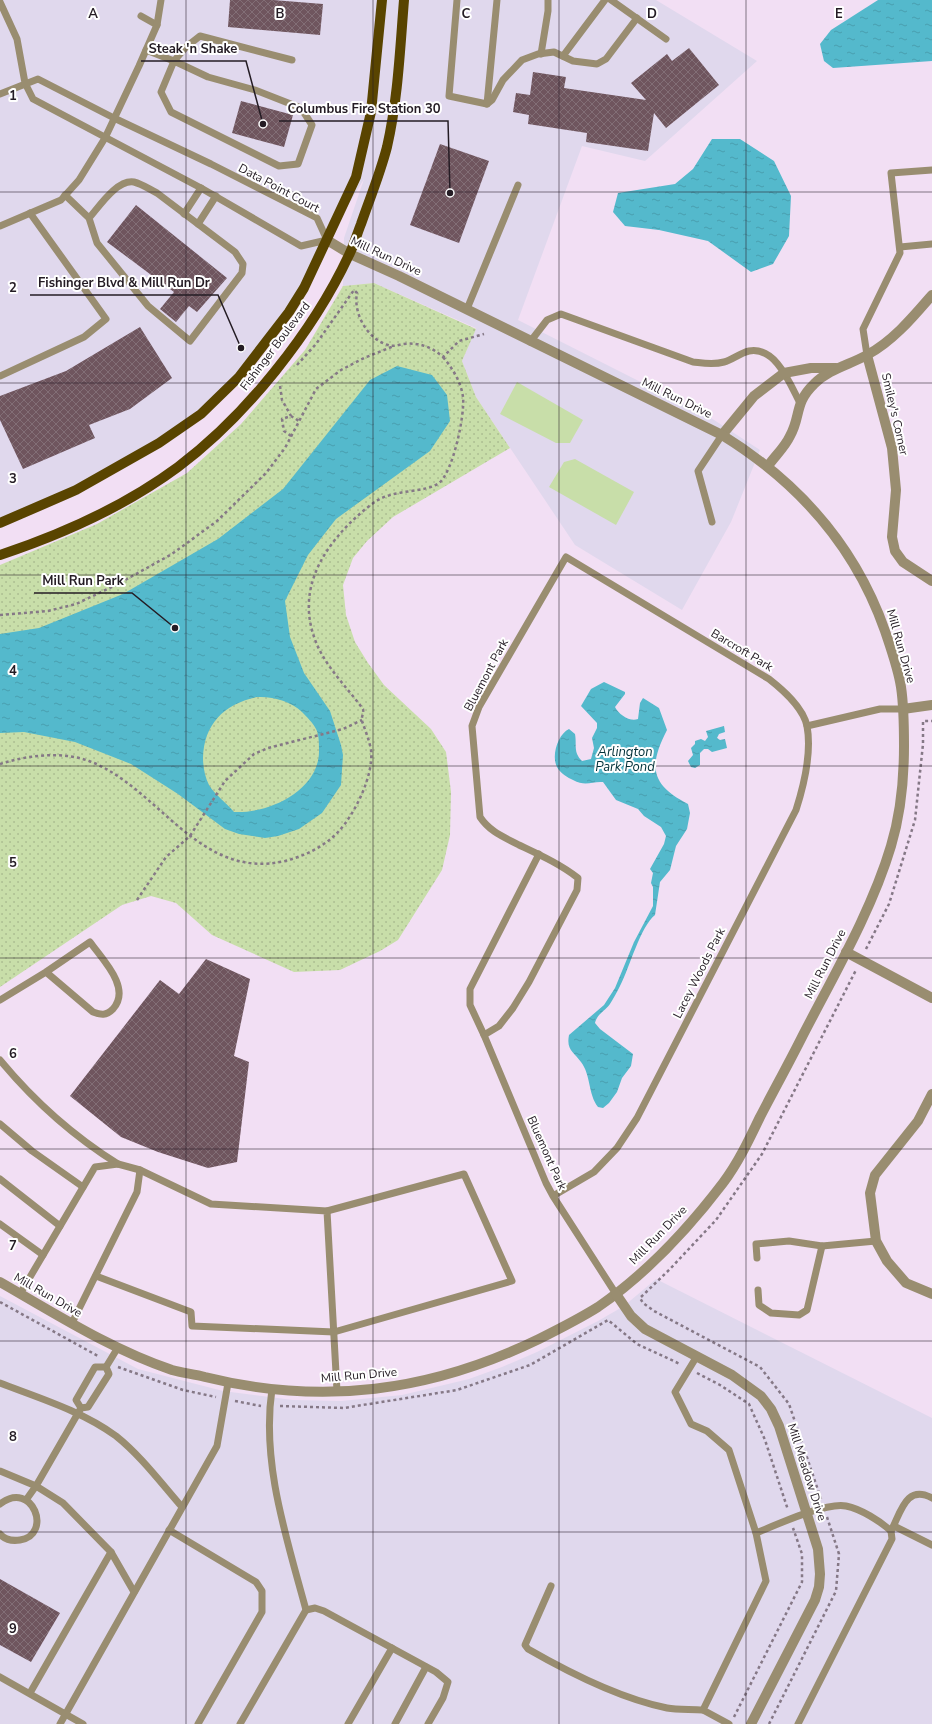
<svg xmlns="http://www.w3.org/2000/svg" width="932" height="1724" font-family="'Nunito Sans',sans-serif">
	<defs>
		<pattern id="grass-dots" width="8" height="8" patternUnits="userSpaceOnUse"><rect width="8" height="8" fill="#c8dea9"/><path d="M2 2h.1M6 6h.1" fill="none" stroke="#acbe91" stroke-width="1.8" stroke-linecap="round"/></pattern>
		<pattern id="water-ripples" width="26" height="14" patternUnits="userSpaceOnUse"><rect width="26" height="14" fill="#54b9cc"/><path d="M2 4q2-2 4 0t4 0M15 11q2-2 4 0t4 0" fill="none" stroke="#499eaf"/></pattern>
		<pattern id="building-cross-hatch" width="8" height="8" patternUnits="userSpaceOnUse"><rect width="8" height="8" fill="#6f555e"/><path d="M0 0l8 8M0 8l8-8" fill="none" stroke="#826e76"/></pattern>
	</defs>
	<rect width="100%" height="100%" fill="#f2dff4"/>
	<g fill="#e0d8ed">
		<path d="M0 0H656L757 61 645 161 582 146 518 320 708 416 760 450 731 522 682 610 575 545 476 397 462 361 476 328 374 283 343 286 344 238 364 179 327 240 304 288 239 377 159 443 0 523Z"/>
		<path d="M656 1279 932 1418V1724H0V1296L138 1369 223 1391 293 1400 341 1401 402 1395 469 1379 502 1367 537 1352 598 1321 624 1306Z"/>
	</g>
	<path fill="url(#grass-dots)" d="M374 283 476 329 462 361 476 397 510 448 393 517 367 541 353 558 343 585 346 615 355 642 368 663 384 685 431 729 446 752 451 792 450 835 442 870 398 940 380 951 340 970 294 972 212 935 176 903 151 896 122 905 0 987V565L97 524 187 473 241 424 305 350 343 286Z"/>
	<g fill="#c8dea9">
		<path d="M517 382 583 420 570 443H556L500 414Z"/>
		<path d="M575 459 634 492 616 525 549 487 564 462Z"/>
	</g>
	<g fill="url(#water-ripples)" fill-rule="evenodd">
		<path d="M878 0H932V61L833 68 824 61 820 44 831 30Z"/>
		<path d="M712 139H740L774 161 791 196 789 236 773 264 751 272 708 241 659 230 625 226 613 212 618 193 675 184 693 169Z"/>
		<path d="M397 366 432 375 447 395 450 421 430 451 336 519 308 555 285 601 290 637 304 673 330 711 341 745 343 755 341 785 322 813 299 829 278 836 265 838 239 834 225 829 178 794 131 764 75 742 24 732 0 733V634L39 628 123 594 218 539 283 489 370 380ZM257 697C272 696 291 701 302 712 307 717 313 723 316 729 319 734 319 743 319 750 320 790 269 814 234 812 227 803 215 795 209 785 205 777 203 767 203 758 204 724 224 704 257 697Z"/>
		<path d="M604 682 625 692V694L615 707C619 715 630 722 638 719L640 703 643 698 659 708 667 730C648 767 651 785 688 804L690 813 687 829 676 846 670 870 660 882 655 915C640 927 630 967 620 986 617 992 613 999 610 1004 605 1011 597 1014 595 1023L600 1029 633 1054 631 1066 622 1078 617 1092 609 1103 603 1108 598 1107C588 1094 591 1075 581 1062 574 1052 566 1050 569 1035L604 1005 615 988 634 942 653 906V887L651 883 653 873 650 869 664 844 666 836 661 827 644 816 638 809 616 800 603 782C592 781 586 787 573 780 568 778 560 773 557 767 551 756 558 734 569 729L575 734C577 745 573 752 582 761L591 759 594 748 592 738 597 728V723L581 706 591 689Z"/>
		<path d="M724 726 725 732 719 734 717 738 720 740 725 739 727 748 712 752 708 749H704L700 753V765L695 768 691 767 688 761 693 755 691 748 695 744V741L701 739 705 741 708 737 706 731Z"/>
	</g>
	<g fill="url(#building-cross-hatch)">
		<path d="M230 0H273L323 4 320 35 228 27Z"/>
		<path d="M689 48 719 85 666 128 654 113 648 151 586 142 587 133 528 124 529 115 513 112 516 93 530 95 533 72 566 77 564 88 646 100 631 83 667 54 672 61Z"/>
		<path d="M241 101 293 115 284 147 232 133Z"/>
		<path d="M440 144 489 161 459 243 410 225Z"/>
		<path d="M136 205 227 278 197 312 189 306 176 322 160 309 174 292 107 242Z"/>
		<path d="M140 327 172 378 130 409 89 425 95 438 23 469 0 420V396L66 371Z"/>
		<path d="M206 959 250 979 234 1056 249 1062 237 1162 208 1168 158 1152 121 1137 70 1096 160 980 179 994Z"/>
		<path d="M0 1579 60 1613 31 1662 0 1645Z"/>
	</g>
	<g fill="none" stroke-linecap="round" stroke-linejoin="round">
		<g stroke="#857886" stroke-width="2.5" stroke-dasharray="3 3" stroke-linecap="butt">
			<path d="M297 365 316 344 354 290 357 293C353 313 367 339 388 345 393 347 398 345 403 344 419 342 432 347 443 357L459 341 484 334"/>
			<path d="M280 386 282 400 291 416"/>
			<path d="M291 436 284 431 282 419 291 416 299 421"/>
			<path d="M0 615 48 611 76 604 118 584 172 554 217 521 266 473 285 448 316 389 341 370 364 358 394 346"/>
			<path d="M0 764C29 755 61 751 89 761 159 787 198 881 285 861 304 856 324 847 338 832 355 814 374 775 371 750 369 739 365 730 362 721 361 717 364 713 363 709 349 690 331 672 320 651 296 603 313 561 348 525 357 516 367 507 378 500 397 489 425 493 439 483 453 472 465 415 463 397 461 382 453 369 443 357"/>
			<path d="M137 900 166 857 190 836 225 781 254 754 268 748 343 729 362 720"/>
			<path d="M866 949 889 904 915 820 923 744V721H932"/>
			<path d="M0 1302 98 1356"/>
			<path d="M118 1367 183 1390 216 1397"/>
			<path d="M697 1373 720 1385 749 1404 765 1440 788 1510"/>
			<path d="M235 1401 261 1406"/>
			<path d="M280 1406 344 1408 457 1390 530 1365 608 1320 637 1344 680 1364"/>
			<path d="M821 1499 789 1404 760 1367 654 1311 643 1303 640 1298 670 1269 716 1220 762 1154 856 970"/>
			<path d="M734 1717 802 1582V1554L793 1528"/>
			<path d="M769 1724 836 1591 839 1554 827 1517"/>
		</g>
		<g stroke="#998d70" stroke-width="7">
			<path d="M457 0 449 96 487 104 492 100 503 80 522 60 538 54 554 52 573 61 597 64 606 59 637 18"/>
			<path d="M611 0 666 39"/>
			<path d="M0 2 17 39 25 83 33 99 201 188 301 246 327 240 317 218 211 164 114 118 38 79 0 94"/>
			<path d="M141 16 157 25"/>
			<path d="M146 50 174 61 186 47 200 36 292 60"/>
			<path d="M541 54 548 11V0"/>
			<path d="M563 56 605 0"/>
			<path d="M174 61 208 77 255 90 301 108 312 125 298 164 279 166 171 112 161 92Z"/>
			<path d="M487 104 497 0"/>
			<path d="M65 195 89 218C99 207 117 179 134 182 142 184 149 189 157 193L235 252 243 264 242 273 190 341 148 306 97 243 89 218"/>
			<path d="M184 214 201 188"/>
			<path d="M198 224 216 196"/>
			<path d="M0 226 61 200 79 180 105 138 139 66 157 25 161 0"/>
			<path d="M900 247 932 244"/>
			<path d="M467 309 518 185"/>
			<path d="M530 342 547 320 561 314 693 362C703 363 713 365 724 362 732 360 740 353 749 351 776 346 790 384 800 403"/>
			<path d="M867 355 863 329 900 253 891 173 932 170"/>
			<path d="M0 376 84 337 106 319 30 213"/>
			<path d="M712 522 698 471 722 435"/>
			<path d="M807 726 880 709H903"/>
			<path d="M0 1000 46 972 90 942C102 959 132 988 113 1009 106 1016 101 1015 93 1012L46 972"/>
			<path d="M484 1035 470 1005V989L539 854"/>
			<path d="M0 1060C34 1101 73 1136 118 1164"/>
			<path d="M0 1124 32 1151 83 1187"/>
			<path d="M140 1170 211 1204 327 1211 337 1391"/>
			<path d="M0 1179 60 1226"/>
			<path d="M553 1196 594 1172 617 1148 637 1118 796 810C804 785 812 753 807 726 803 707 783 690 769 679L566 557 479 707 472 726 480 817C490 832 504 837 519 845 540 855 560 864 578 878L577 890 529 982 513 1008 499 1026 484 1035 546 1183 553 1196 616 1294"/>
			<path d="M0 1224 43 1255"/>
			<path d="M757 1258 756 1244 789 1241 822 1246 876 1241"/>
			<path d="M96 1276 191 1312 192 1326 334 1332 512 1281 464 1174 327 1211"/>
			<path d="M758 1290 759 1305 771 1313 799 1315 807 1310 822 1246"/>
			<path d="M20 1294 95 1167 118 1164 140 1170 137 1192 72 1323"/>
			<path d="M697 1356 675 1392 691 1424 707 1431 729 1450 756 1533C776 1525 826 1502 846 1506 861 1509 880 1521 891 1531L892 1539 798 1724"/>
			<path d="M106 1367 117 1349"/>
			<path d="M0 1383C39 1398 82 1411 116 1436 141 1456 161 1483 182 1507"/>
			<path d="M81 1408 36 1486 63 1503 111 1552 134 1592"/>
			<path d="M81 1408 76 1400 95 1367H106"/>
			<path d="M81 1408 88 1407 109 1374 106 1367"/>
			<path d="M0 1471 36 1486 26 1500"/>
			<path d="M0 1504C33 1479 53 1535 20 1540 13 1541 5 1540 0 1534"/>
			<path d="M894 1526 932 1545"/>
			<path d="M169 1530 256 1582 262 1591V1612L198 1724"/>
			<path d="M891 1531C901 1512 906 1484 932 1498"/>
			<path d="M551 1586 525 1645 528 1649C568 1672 622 1699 667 1708 678 1710 691 1709 703 1710"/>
			<path d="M306 1610 315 1608 324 1611 436 1672 448 1682 443 1698 428 1724"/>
			<path d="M0 1677 83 1724"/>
			<path d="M30 1693 111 1552"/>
			<path d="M60 1724 217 1446 228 1383"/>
			<path d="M240 1724 306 1610C287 1539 261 1463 272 1389"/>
			<path d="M348 1724 392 1648"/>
			<path d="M395 1724 426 1667"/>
			<path d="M729 1724 703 1710 766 1581 756 1533"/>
		</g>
		<g stroke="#998d70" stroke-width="10">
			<path d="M867 355 892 448 896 490 892 537 895 551 903 562 932 581"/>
			<path d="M722 435 754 396 784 373 811 368H836"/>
			<path d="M768 466C775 456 785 447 790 436 801 417 794 403 814 384 829 369 849 365 867 355 893 341 913 317 932 295"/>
			<path d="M903 709 932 705"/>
			<path d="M846 952 932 998"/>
			<path d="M932 1094 918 1121 875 1175 870 1193 876 1241 887 1261 906 1283 932 1294"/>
			<path d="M0 1282C56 1314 110 1349 172 1370 182 1373 194 1374 205 1377 322 1406 430 1392 539 1339 559 1329 579 1319 598 1307 646 1274 688 1229 723 1183 738 1163 749 1140 760 1117 774 1090 789 1063 803 1035 834 975 872 910 891 846 901 813 904 779 904 746 904 726 904 707 901 687 898 668 891 649 885 631 855 545 798 482 722 435L399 276 350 254 327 240"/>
			<path d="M616 1294 631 1316 645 1329 732 1375 761 1396 771 1409 779 1426 818 1549 820 1574 819 1587 815 1600 751 1724"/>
		</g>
		<g stroke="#594400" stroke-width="10">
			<path d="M0 523 76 490 159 443 201 414 239 377 289 312 304 288 356 177 371 112 382 0"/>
			<path d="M0 555C63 534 124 507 178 467 246 416 313 332 349 255 354 245 357 234 361 224 370 198 380 174 387 147 398 99 400 49 404 0"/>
		</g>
	</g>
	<path fill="none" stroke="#241c24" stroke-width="1" stroke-opacity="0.55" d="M186 0V1724M373 0V1724M559 0V1724M746 0V1724M0 192H932M0 383H932M0 575H932M0 766H932M0 958H932M0 1149H932M0 1341H932M0 1532H932"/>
	<g text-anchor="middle" stroke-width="4" stroke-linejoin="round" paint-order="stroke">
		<g font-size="12" fill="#241c24" stroke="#fff">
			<text transform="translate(279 188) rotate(28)" y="4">Data Point Court</text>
			<text transform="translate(386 256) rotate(25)" y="4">Mill Run Drive</text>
			<text transform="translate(275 346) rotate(-53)" y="4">Fishinger Boulevard</text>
			<text transform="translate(677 398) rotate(26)" y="4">Mill Run Drive</text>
			<text transform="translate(895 414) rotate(77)" y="4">Smiley's Corner</text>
			<text transform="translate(901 646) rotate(74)" y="4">Mill Run Drive</text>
			<text transform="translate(742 650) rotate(31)" y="4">Barcroft Park</text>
			<text transform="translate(486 675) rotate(-62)" y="4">Bluemont Park</text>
			<text transform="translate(825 964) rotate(-63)" y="4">Mill Run Drive</text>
			<text transform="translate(699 973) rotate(-63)" y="4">Lacey Woods Park</text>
			<text transform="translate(547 1153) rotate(66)" y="4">Bluemont Park</text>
			<text transform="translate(658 1235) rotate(-46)" y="4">Mill Run Drive</text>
			<text transform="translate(48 1295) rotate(30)" y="4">Mill Run Drive</text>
			<text transform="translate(359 1375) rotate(-5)" y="4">Mill Run Drive</text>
			<text transform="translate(807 1472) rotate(72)" y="4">Mill Meadow Drive</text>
		</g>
		<g font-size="13" font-style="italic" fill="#003038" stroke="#fff">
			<text x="625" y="756">Arlington<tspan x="625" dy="15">Park Pond</tspan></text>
		</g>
	</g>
	<g font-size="13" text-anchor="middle" font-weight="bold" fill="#241c24" stroke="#fff" stroke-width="4" stroke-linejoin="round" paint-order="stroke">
		<text x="93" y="18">A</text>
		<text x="280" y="18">B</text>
		<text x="466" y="18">C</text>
		<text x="652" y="18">D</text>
		<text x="839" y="18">E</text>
		<text x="13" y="100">1</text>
		<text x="13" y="292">2</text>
		<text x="13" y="483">3</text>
		<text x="13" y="675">4</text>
		<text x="13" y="867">5</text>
		<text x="13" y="1058">6</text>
		<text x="13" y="1250">7</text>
		<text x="13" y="1441">8</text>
		<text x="13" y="1633">9</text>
	</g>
	<path fill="none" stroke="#241c24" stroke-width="1.5" d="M263 124L246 61H141M450 193L448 121H279M241 348L218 295H30M175 628L132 593H34"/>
	<g fill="#241c24" stroke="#fff" stroke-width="1.5">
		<circle cx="263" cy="124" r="4"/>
		<circle cx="450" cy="193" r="4"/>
		<circle cx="241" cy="348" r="4"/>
		<circle cx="175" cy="628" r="4"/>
	</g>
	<g font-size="13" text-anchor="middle" font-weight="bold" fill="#241c24" stroke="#fff" stroke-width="4" stroke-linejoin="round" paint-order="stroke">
		<text x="193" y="53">Steak 'n Shake</text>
		<text x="364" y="113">Columbus Fire Station 30</text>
		<text x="124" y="287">Fishinger Blvd &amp; Mill Run Dr</text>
		<text x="83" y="585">Mill Run Park</text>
	</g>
</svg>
